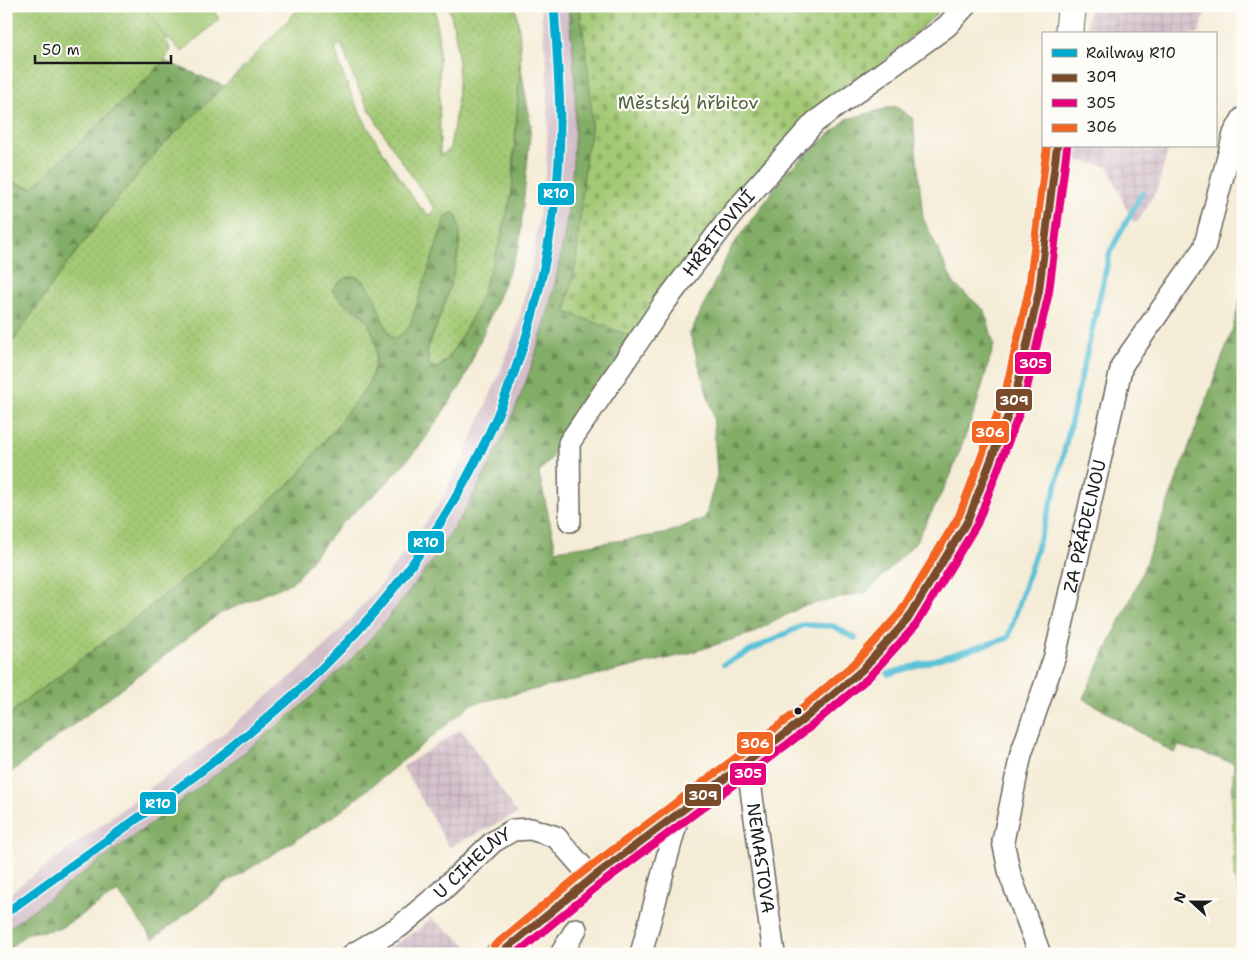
<svg xmlns="http://www.w3.org/2000/svg" width="1249" height="960" font-family="'Shantell Sans',sans-serif">
	<defs>
		<pattern id="industrial-grid" width="8" height="8" patternUnits="userSpaceOnUse" patternTransform="scale(1.25)"><rect width="8" height="8" fill="#d2bdc8"/><path d="M0 4h8M4 0v8" fill="none" stroke="#b4a2ab"/></pattern>
		<pattern id="grass-dots" width="8" height="8" patternUnits="userSpaceOnUse" patternTransform="scale(1.25)"><rect width="8" height="8" fill="#a3c974"/><path d="M2 2h.1M6 6h.1" fill="none" stroke="#8cac64" stroke-width="1.8" stroke-linecap="round"/></pattern>
		<pattern id="forest-firs" width="22" height="20" patternUnits="userSpaceOnUse" patternTransform="scale(1.25)"><rect width="22" height="20" fill="#82ad66"/><path d="M5 1l3.5 6h-7zM16 11l3.5 6h-7z" fill="#6a8c53"/></pattern>
		<pattern id="cemetery-stones" width="16" height="16" patternUnits="userSpaceOnUse" patternTransform="scale(1.25)"><rect width="16" height="16" fill="#a3c974"/><path d="M2 7V4a2 2 0 0 1 4 0v3zM10 15v-3a2 2 0 0 1 4 0v3z" fill="#8cac64"/></pattern>
	</defs>
	<rect width="100%" height="100%" fill="#fdfcf7"/>
	<filter id="ink" filterUnits="userSpaceOnUse"><feTurbulence type="fractalNoise" baseFrequency=".02" numOctaves="2"/><feDisplacementMap in="SourceGraphic" scale="10" xChannelSelector="R" yChannelSelector="G"/><feConvolveMatrix kernelMatrix="1 2 1 2 8 2 1 2 1" color-interpolation-filters="sRGB"/></filter>
	<filter id="wash" filterUnits="userSpaceOnUse"><feTurbulence type="fractalNoise" baseFrequency=".0096" numOctaves="4" result="noise"/><feDisplacementMap in="SourceGraphic" scale="20" xChannelSelector="R" yChannelSelector="G"/><feGaussianBlur stdDeviation="1.12" result="paint"/><feColorMatrix in="noise" values="0 0 0 0 0 0 0 0 0 0 0 0 0 0 0 0 0 1.4 0 .05"/><feComposite in="paint" operator="in"/></filter>
	<g filter="url(#wash)">
		<rect width="100%" height="100%" fill="#f4ecd6"/>
		<g fill="url(#industrial-grid)">
			<path d="M1089 6H1207L1199 34H1086Z"/>
			<path d="M1070 146H1169L1158 187 1138 222 1131 220 1108 166 1069 159Z"/>
			<path d="M461 729 517 814 449 847 403 767Z"/>
			<path d="M431 918 473 950 469 954H377L418 930Z"/>
		</g>
		<path fill="#d2bdc8" d="M540 6H568L574 64 576 119 567 221 557 275 544 332 508 427 487 473 460 521 403 601 330 680 241 755 6 930V896L224 733 311 660 348 622 382 583 437 507 462 461 502 368 518 324 531 270 546 168 548 119 547 66Z"/>
		<g fill="url(#grass-dots)" stroke="#607248" fill-rule="evenodd">
			<path d="M6 6H143L164 35 170 49 165 61 32 188 17 184 6 178Z"/>
			<path d="M301 6H435L439 46 440 155 449 151C459 105 464 52 448 6H515C525 50 518 95 515 139 513 156 514 175 512 192 507 232 470 346 437 368L429 365 427 351 446 301 457 257 446 216 409 329 398 337 392 338C378 320 378 297 363 280L345 305C382 321 382 356 366 388L296 478 200 565 145 611 21 704 6 718V351L61 272 109 209 158 150 246 65ZM341 44C348 58 351 74 358 87 379 131 407 169 435 209L430 216 419 206C385 156 350 107 335 48Z"/>
		</g>
		<g fill="url(#forest-firs)" stroke="#4f6441">
			<path d="M568 6H580C583 39 600 126 586 153L576 265 566 311 635 337 589 411 539 473 556 550 664 534 705 518 717 475 713 413 690 334 731 248 786 172 847 119 895 106 913 119 923 218 954 284 985 311 994 345 975 410 950 477 916 542 867 592 803 606 753 633 683 655 472 704 340 812 228 882 153 939 118 892 59 929 28 933 6 951V930C76 878 146 828 215 775 255 744 295 713 331 679 485 529 569 337 575 122 577 83 572 45 568 6Z"/>
			<path d="M165 61 224 86 158 150 109 209 61 272 6 351V178L17 184 32 188Z"/>
			<path d="M520 63 531 126 519 247 462 384 422 443 386 484 342 523 293 582 219 614 6 776V718L21 704 145 611 200 565 296 478 366 388C377 367 380 351 371 329 368 323 365 317 361 313 349 303 339 303 332 289 371 249 376 317 392 338L398 337 409 328 446 216 454 212C471 234 447 296 438 320 435 330 429 340 427 350 427 354 428 360 429 365L437 368 447 361 475 312 499 245 512 192Z"/>
			<path d="M1243 288V794L1232 792 1234 763 1179 746 1174 753 1083 698 1137 586 1232 331Z"/>
		</g>
		<path fill="url(#cemetery-stones)" stroke="#607248" d="M580 6H946L881 63 868 73 841 87 787 139 635 337 566 312 576 265 586 153C600 126 583 39 580 6Z"/>
		<g fill="#a3c974" stroke="#607248">
			<path d="M143 6H211L219 19 182 52 164 35Z"/>
			<path d="M1232 792 1243 794V908L1234 876Z"/>
		</g>
		<g fill="none" stroke-linecap="round" stroke-linejoin="round">
			<g stroke="#5bc1d9" stroke-width="5.5">
				<path d="M724 664 803 625 833 626 855 638"/>
				<path d="M888 674 1008 638 1055 491 1110 252 1142 193"/>
			</g>
		</g>
	</g>
	<g filter="url(#ink)">
		<g fill="none" stroke-linecap="round" stroke-linejoin="round">
			<g stroke="#68655d" stroke-width="24">
				<g id="minor">
					<path id="s1" d="M570 521 569 443 663 305 734 212 815 122 947 26 965 6"/>
					<path id="s2" d="M747 761 774 954"/>
					<path id="s3" d="M353 954 399 927 435 897 493 842 513 830 531 829 556 837 592 878"/>
					<path d="M561 954 576 929"/>
					<path d="M641 954 679 813"/>
					<path id="s4" d="M1040 954 1010 875 1003 841 1021 754 1055 656 1122 365 1204 248 1234 134 1243 118"/>
				</g>
			</g>
			<g stroke="#68655d" stroke-width="30">
				<g id="major">
					<path d="M1069 34 1072 6"/>
					<path d="M500 954 592 878 803 720 862 670 908 619 968 520 1015 397 1039 291 1057 146"/>
				</g>
			</g>
			<use href="#minor" stroke="#fff" stroke-width="21"/>
			<use href="#major" stroke="#fff" stroke-width="28"/>
			<g stroke="#fdfcf7" stroke-width="11">
				<path id="bus-1" d="M500 954 592 878 803 720 862 670 908 619 968 520 1015 397 1039 291 1057 146"/>
			</g>
			<g stroke="#fdfcf7" stroke-width="11">
				<path id="bus-2" d="M516 954 598 886 809 728 868 678 916 625 977 524 1024 401 1049 292 1067 147"/>
			</g>
			<g stroke="#fdfcf7" stroke-width="11">
				<path id="bus-3" d="M494 946 586 870 797 712 855 663 900 613 959 516 1005 394 1029 289 1047 146"/>
			</g>
			<use href="#bus-1" stroke="#7a4b2a" stroke-width="8"/>
			<use href="#bus-2" stroke="#e5007d" stroke-width="8"/>
			<use href="#bus-3" stroke="#f26522" stroke-width="8"/>
			<g stroke="#fdfcf7" stroke-width="12">
				<path id="rail-1" d="M6 913C112 835 225 762 320 670 454 539 534 380 556 193 564 131 558 68 554 6"/>
			</g>
			<use href="#rail-1" stroke="#00a9ce" stroke-width="9"/>
		</g>
	</g>
	<circle fill="#1c1c1c" stroke="#fdfcf7" stroke-width="2" cx="798" cy="711" r="4.5"/>
	<g text-anchor="middle" stroke-width="4.5" stroke-linejoin="round" paint-order="stroke">
		<g font-size="18" fill="#52613f" stroke="#fdfcf7">
			<text x="688" y="109">Městský hřbitov</text>
		</g>
		<g font-size="18" fill="#1c1c1c" stroke="#fdfcf7">
			<text dy="6" stroke="none"><textPath href="#s1" startOffset="336">HŘBITOVNÍ</textPath></text>
			<text dy="6" stroke="none"><textPath href="#s4" startOffset="445">ZA PŘÁDELNOU</textPath></text>
			<text dy="6" stroke="none"><textPath href="#s2" startOffset="98">NEMASTOVA</textPath></text>
			<text dy="6" stroke="none"><textPath href="#s3" startOffset="151">U CIHELNY</textPath></text>
		</g>
	</g>
	<g stroke="#fdfcf7" stroke-width="2">
		<rect x="537" y="182" width="38" height="24" rx="5" fill="#00a9ce"/>
		<rect x="1014" y="351" width="38" height="24" rx="5" fill="#e5007d"/>
		<rect x="995" y="388" width="38" height="24" rx="5" fill="#7a4b2a"/>
		<rect x="971" y="420" width="39" height="24" rx="5" fill="#f26522"/>
		<rect x="407" y="530" width="38" height="24" rx="5" fill="#00a9ce"/>
		<rect x="736" y="731" width="38" height="24" rx="5" fill="#f26522"/>
		<rect x="729" y="762" width="38" height="24" rx="5" fill="#e5007d"/>
		<rect x="684" y="783" width="38" height="24" rx="5" fill="#7a4b2a"/>
		<rect x="139" y="791" width="38" height="24" rx="5" fill="#00a9ce"/>
	</g>
	<g font-size="14" text-anchor="middle" font-weight="bold" fill="#fff">
		<text x="556" y="198">R10</text>
		<text x="1033" y="368">305</text>
		<text x="1014" y="405">309</text>
		<text x="990" y="437">306</text>
		<text x="426" y="547">R10</text>
		<text x="755" y="748">306</text>
		<text x="748" y="778">305</text>
		<text x="703" y="800">309</text>
		<text x="158" y="808">R10</text>
	</g>
	<rect width="1249" height="960" fill="none" stroke="#fdfcf7" stroke-width="25"/>
	<rect x="1042" y="32" width="175" height="115" fill="#fdfcf7" stroke="#a3a29f"/>
	<rect x="1052" y="49" width="25" height="8" fill="#00a9ce" stroke="#a3a29f"/>
	<text x="1086" y="58" font-size="15" fill="#1c1c1c">Railway R10</text>
	<rect x="1052" y="74" width="25" height="8" fill="#7a4b2a" stroke="#a3a29f"/>
	<text x="1086" y="82" font-size="15" fill="#1c1c1c">309</text>
	<rect x="1052" y="99" width="25" height="8" fill="#e5007d" stroke="#a3a29f"/>
	<text x="1086" y="108" font-size="15" fill="#1c1c1c">305</text>
	<rect x="1052" y="124" width="25" height="8" fill="#f26522" stroke="#a3a29f"/>
	<text x="1086" y="132" font-size="15" fill="#1c1c1c">306</text>
	<g transform="translate(1192 902) rotate(291)" stroke="#fdfcf7" stroke-width="4" paint-order="stroke">
	<path d="M0-4L9 19L0 12L-9 19Z" fill="#1c1c1c"/>
	<text y="-8" font-size="14" font-weight="bold" text-anchor="middle" fill="#1c1c1c">N</text>
	</g>
	<path d="M35 55v8h136v-8" fill="none" stroke="#1c1c1c" stroke-width="2.5"/>
	<text x="42" y="55" font-size="15" fill="#1c1c1c" stroke="#fdfcf7" stroke-width="4" paint-order="stroke">50 m</text>
</svg>
